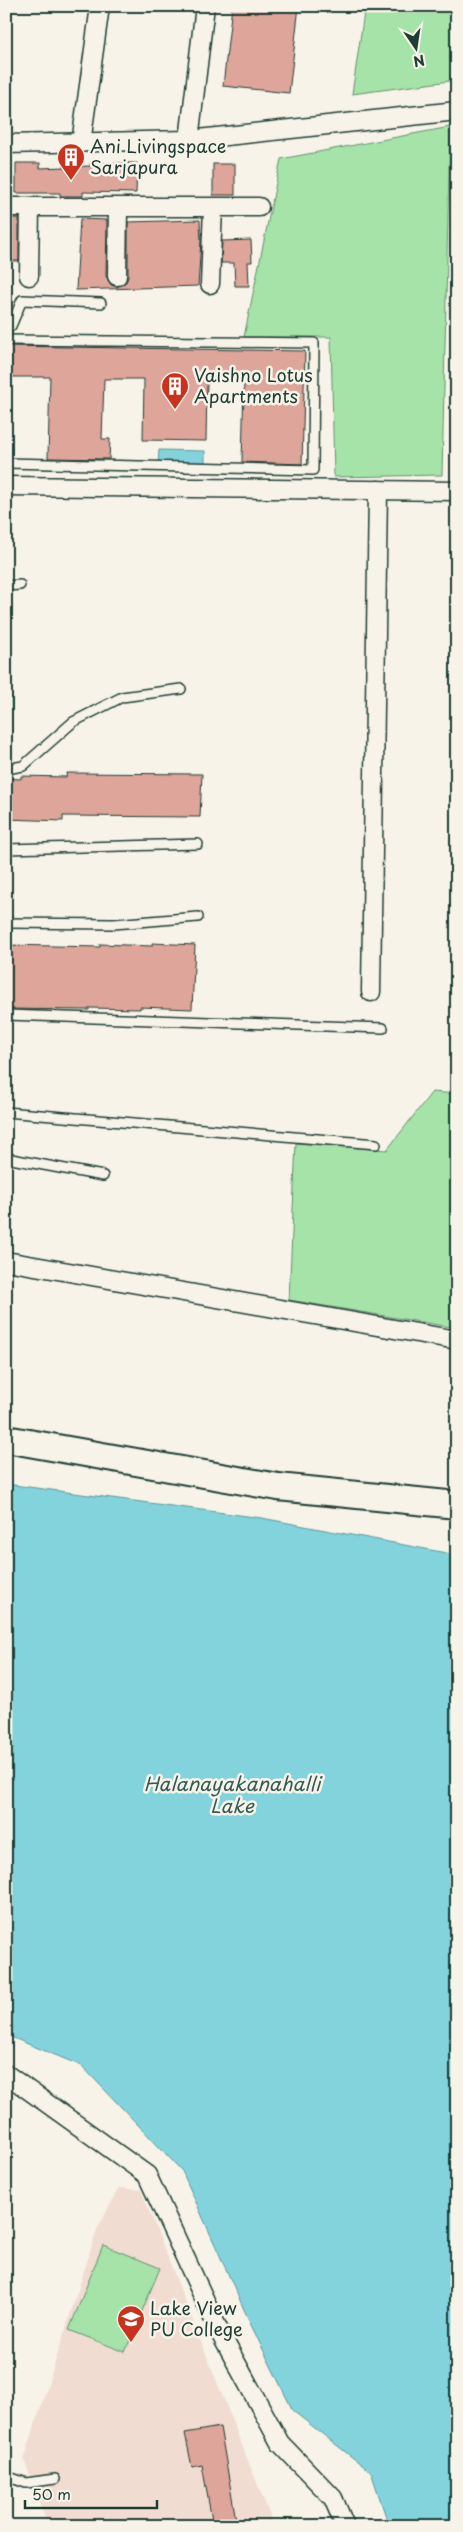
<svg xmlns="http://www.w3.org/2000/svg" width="463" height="2532" font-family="'Playpen Sans',sans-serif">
	<rect width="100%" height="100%" fill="#f7f3e8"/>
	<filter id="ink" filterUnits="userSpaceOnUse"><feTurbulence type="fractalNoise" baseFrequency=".02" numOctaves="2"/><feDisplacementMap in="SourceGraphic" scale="10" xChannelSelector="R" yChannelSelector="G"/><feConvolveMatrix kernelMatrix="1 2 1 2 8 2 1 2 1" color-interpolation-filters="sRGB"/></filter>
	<g filter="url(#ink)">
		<path fill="#f0dcd1" d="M119 2188 141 2190 274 2526H48L24 2460 98 2227Z"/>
		<g fill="#a6e3a9" stroke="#62906e">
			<path d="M365 6H457V80L352 94Z"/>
			<path d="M450 127 442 475 334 477 331 337H244L281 159Z"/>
			<path d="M6 655H11V748L6 747Z"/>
			<path d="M432 1092 457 1094V1328L289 1300 296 1143 387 1150Z"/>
			<path d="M103 2245 160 2268 125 2352 69 2330Z"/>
		</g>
		<g fill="#83d3dd" stroke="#5b9799">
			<path d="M159 450 205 451V465L158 464Z"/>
			<path d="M6 1484 262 1518 457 1555V2526H389L371 2472 293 2411 251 2325 182 2171 82 2066 6 2035Z"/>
		</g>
		<g fill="#dea59a" stroke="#1f3d34">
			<path d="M232 6H299L289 93 223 86Z"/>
			<path d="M16 163H40V168L90 166V163H137L136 193 83 192V196H60V193H16Z"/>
			<rect x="213" y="164" width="22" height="31"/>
			<rect x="6" y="218" width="13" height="43"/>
			<path d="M80 219 107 220 106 276 111 285 117 287 126 282 128 277V222L200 220 201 241 198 286 76 290Z"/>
			<path d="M251 240 252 262H248L249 286H235L234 263H221L222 241Z"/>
			<path d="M6 346 305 351 302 464 242 462 244 381 207 380 206 441 143 440 144 379H104L102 439H110L109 459 48 458 50 377H6Z"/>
			<path d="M67 773 202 774 200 817 63 816V821L6 819V778L21 779V776L66 777Z"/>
			<path d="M152 943 195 945 192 1009 140 1007V1009L89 1008V1010L6 1009V945L100 947V944L152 946Z"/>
			<path d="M220 2427 237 2526H213L202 2465 192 2467 185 2433Z"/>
		</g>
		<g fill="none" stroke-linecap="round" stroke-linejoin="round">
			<g stroke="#1f3d34" stroke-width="12">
				<g id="lane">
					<path d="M6 326H11L22 300 101 303"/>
					<path d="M6 340 314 343 313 470 6 463"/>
					<path d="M6 586 20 585"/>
					<path d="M6 769 23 766 73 722 122 697 181 689"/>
					<path d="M6 849 198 844"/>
					<path d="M6 923 114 924 198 917"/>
					<path d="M6 1015 383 1028"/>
					<path d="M6 1112 376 1144"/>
					<path d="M6 1158 103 1176"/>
					<path d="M6 2476 26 2483 55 2479"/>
				</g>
			</g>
			<g stroke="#1f3d34" stroke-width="21">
				<g id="street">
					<path d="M189 140 205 6"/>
					<path d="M81 143 100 6"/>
					<path d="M6 144 189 140 457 111"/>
					<path d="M6 207H259"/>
					<path d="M29 276 30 207"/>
					<path d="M117 276 118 209"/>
					<path d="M210 284 213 208"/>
					<path d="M6 486 457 491"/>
					<path d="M371 992 378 490"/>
					<path d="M6 1261 457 1340"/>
					<path d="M6 2074 147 2175 220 2333 280 2443 333 2498 345 2526"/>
				</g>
			</g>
			<g stroke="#1f3d34" stroke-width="30">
				<path id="secondary" d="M6 1439 278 1487 457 1505"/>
			</g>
			<use href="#lane" stroke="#f7f3e8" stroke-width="9"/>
			<use href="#street" stroke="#f7f3e8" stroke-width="18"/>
			<use href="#secondary" stroke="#f7f3e8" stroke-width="26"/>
		</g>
	</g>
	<defs>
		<g id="building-pin" transform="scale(1.4375)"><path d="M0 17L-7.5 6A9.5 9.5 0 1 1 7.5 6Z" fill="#c8321e" stroke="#f7f3e8"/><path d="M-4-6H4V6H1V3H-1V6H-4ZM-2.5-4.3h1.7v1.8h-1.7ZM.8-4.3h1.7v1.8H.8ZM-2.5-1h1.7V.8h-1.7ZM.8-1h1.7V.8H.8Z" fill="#fff"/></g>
		<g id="school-pin" transform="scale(1.4375)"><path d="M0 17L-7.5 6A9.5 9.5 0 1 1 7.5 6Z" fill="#c8321e" stroke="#f7f3e8"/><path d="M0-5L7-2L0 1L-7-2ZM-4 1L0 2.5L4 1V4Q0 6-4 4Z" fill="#fff"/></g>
	</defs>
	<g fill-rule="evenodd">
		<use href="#building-pin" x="71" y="157"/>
		<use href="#building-pin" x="175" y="386"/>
		<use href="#school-pin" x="131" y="2319"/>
	</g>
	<g text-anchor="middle" stroke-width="5" stroke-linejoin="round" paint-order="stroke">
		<g font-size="18" fill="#1f3d34" stroke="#f7f3e8" text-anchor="start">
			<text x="90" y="153">Ani Livingspace<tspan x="90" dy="21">Sarjapura</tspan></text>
			<text x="194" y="382">Vaishno Lotus<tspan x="194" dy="21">Apartments</tspan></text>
			<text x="150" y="2315">Lake View<tspan x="150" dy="21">PU College</tspan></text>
		</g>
		<g font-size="19" font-style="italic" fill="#335b56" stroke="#f7f3e8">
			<text x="232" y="1791">Halanayakanahalli<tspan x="232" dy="22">Lake</tspan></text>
		</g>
	</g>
	<rect width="463" height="2532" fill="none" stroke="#f7f3e8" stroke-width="25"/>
	<rect x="12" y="12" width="438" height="2507" fill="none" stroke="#1f3d34" stroke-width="2" filter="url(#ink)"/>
	<g transform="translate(416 48) rotate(167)" stroke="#f7f3e8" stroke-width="4" paint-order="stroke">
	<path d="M0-4L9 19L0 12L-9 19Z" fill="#1f3d34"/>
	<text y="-8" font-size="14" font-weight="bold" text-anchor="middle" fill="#1f3d34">N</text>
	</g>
	<path d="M25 2500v8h132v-8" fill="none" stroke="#1f3d34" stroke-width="2.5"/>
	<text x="32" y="2500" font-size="15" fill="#1f3d34" stroke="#f7f3e8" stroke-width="4" paint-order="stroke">50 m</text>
</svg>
